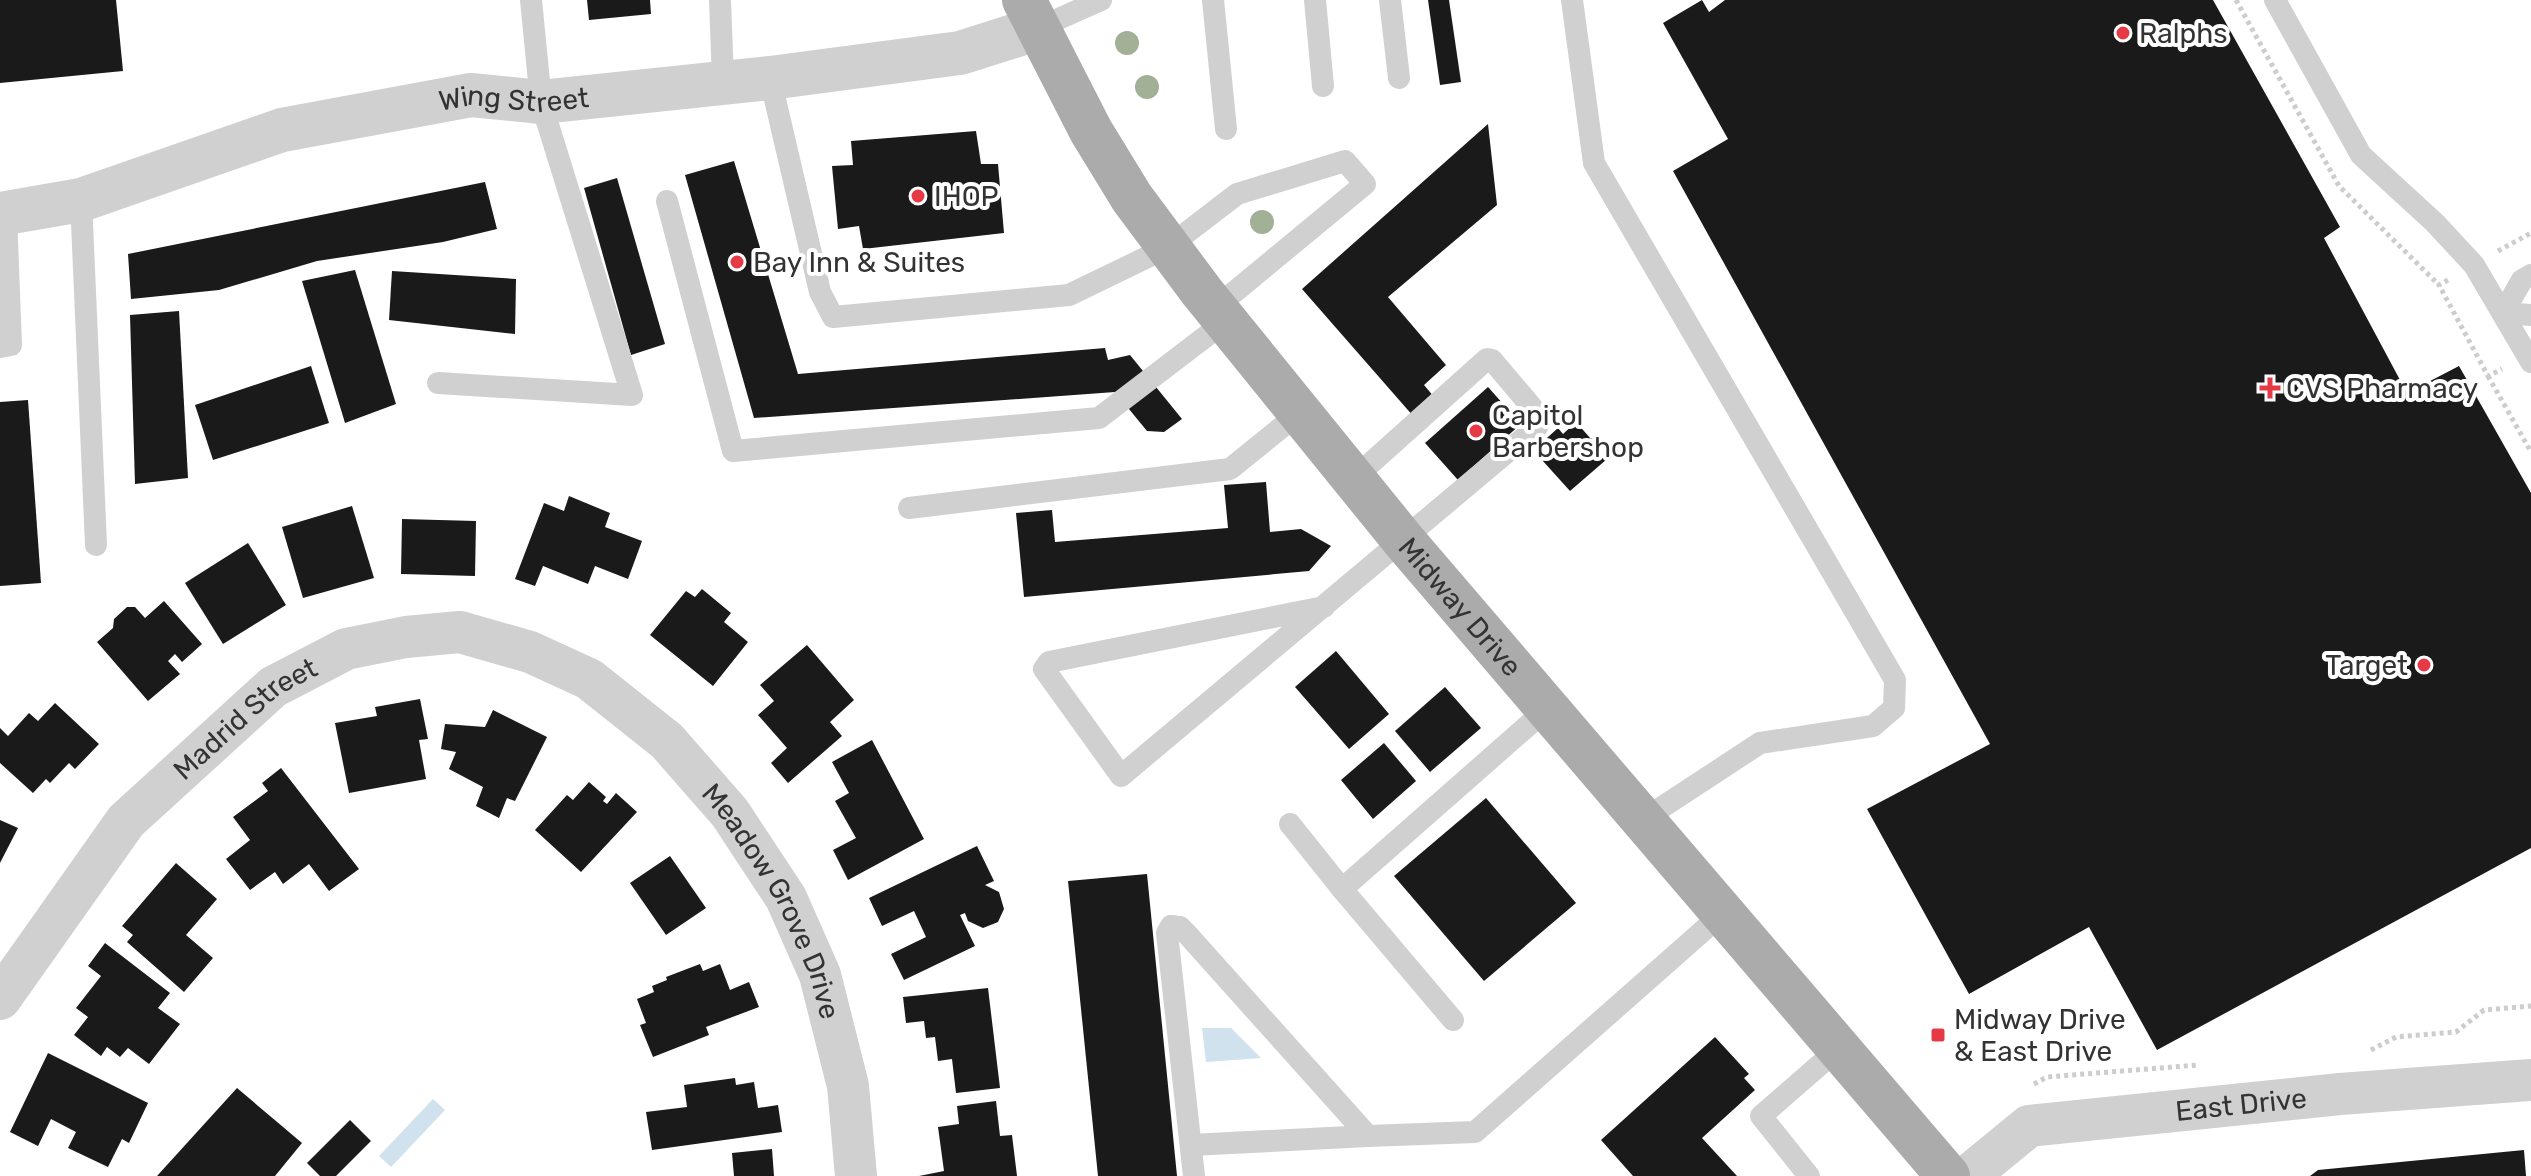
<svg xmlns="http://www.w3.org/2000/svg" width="2531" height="1176" font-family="Rubik,sans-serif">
	<rect width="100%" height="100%" fill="#fff"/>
	<g fill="#cfe2ee">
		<path d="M1202 1028H1231L1261 1058 1206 1062Z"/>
		<path d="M433 1099 445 1110 391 1167 379 1156Z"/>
	</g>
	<g fill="#1a1a1a">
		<path d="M0 0H116L123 71 0 83Z"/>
		<path d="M587 0H650L651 14 589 20Z"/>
		<path d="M1428 0H1449L1461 82 1440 85Z"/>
		<path d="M1702 0 1709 12 1725 0H2213L2340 227 2324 238 2407 393 2459 366 2531 493V848L2157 1050 2089 927 1969 994 1867 809 1990 744 1673 171 1728 139 1663 23Z"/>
		<path d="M1488 124 1497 205 1388 297 1446 365 1424 385 1435 398 1414 417 1302 289Z"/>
		<path d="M976 131 981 164H998L1004 233 863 249 859 226 838 229 832 166 853 165 851 141Z"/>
		<path d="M734 161 798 374 1105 348 1108 360 1130 355 1182 419 1164 432 1147 431 1115 392 754 418 685 175Z"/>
		<path d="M617 178 665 344 631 355 584 188Z"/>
		<path d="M485 182 497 229 443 242 317 261 219 290 131 299 128 254Z"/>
		<path d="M355 270 396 404 345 423 302 281Z"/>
		<path d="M392 271 516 279 515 334 389 320Z"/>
		<path d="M179 311 188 478 135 484 130 315Z"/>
		<path d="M311 366 329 423 213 460 195 405Z"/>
		<path d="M1488 387 1521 424 1458 480 1425 443Z"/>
		<path d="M28 400 41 583 0 586V402Z"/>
		<path d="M1576 422 1591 439 1597 434 1614 453 1570 491 1542 460 1547 457 1538 446 1558 428 1563 434Z"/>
		<path d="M1266 482 1270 532 1301 529 1331 546 1309 571 1024 597 1016 513 1052 510 1055 542 1228 528 1224 485Z"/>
		<path d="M569 496 610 513 605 527 642 541 628 579 595 566 588 584 543 566 535 586 515 579 544 503 564 511Z"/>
		<path d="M352 506 374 578 303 598 282 527Z"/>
		<path d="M402 519 476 521 475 576 401 574Z"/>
		<path d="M248 543 286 605 223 644 185 583Z"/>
		<path d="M702 589 731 613 724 622 748 642 713 686 650 635 686 591 695 597Z"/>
		<path d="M164 601 202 644 182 662 175 654 168 661 180 674 148 701 97 642 113 628 114 619 127 607H135L145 618Z"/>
		<path d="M807 645 854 700 830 722 842 736 788 783 771 763 787 748 758 715 774 701 760 685Z"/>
		<path d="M1336 651 1389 714 1349 749 1295 687Z"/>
		<path d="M1445 687 1481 728 1430 772 1395 731Z"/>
		<path d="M420 699 428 739 419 740 426 779 349 793 335 723 377 716 375 707Z"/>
		<path d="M55 703 99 744 75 769 69 763 50 783 46 779 33 793 0 763V728L8 736 29 713 38 721Z"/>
		<path d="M493 710 547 737 515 801 507 798 499 818 476 806 483 787 449 769 456 752 441 749 445 724 485 727Z"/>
		<path d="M872 740 924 839 848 880 833 850 856 838 835 801 849 793 832 762Z"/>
		<path d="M1384 743 1416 781 1373 819 1341 780Z"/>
		<path d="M281 768 359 869 329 891 309 864 283 884 275 872 250 890 226 859 250 840 233 817 268 791 262 783Z"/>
		<path d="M589 782 606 797 603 801 607 804 616 793 637 812 581 872 535 830 567 795 573 800Z"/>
		<path d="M1486 798 1576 903 1484 981 1394 876Z"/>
		<path d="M0 820 18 828 0 863Z"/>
		<path d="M977 846 994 881 985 885 999 892 1004 909 998 922 983 928 968 921 965 913 960 915 975 946 904 980 891 954 926 937 914 911 882 926 869 898Z"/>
		<path d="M670 856 706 908 666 935 630 883Z"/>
		<path d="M176 863 217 899 186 935 213 958 184 992 127 942 133 935 122 926Z"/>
		<path d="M1147 874 1177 1176H1098L1068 881Z"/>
		<path d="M105 943 170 993 158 1008 180 1024 149 1064 128 1048 120 1057 107 1047 101 1056 74 1035 88 1017 76 1008 101 976 88 966Z"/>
		<path d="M700 964 703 971 720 964 730 990 749 982 759 1007 706 1027 709 1035 653 1057 640 1025 646 1023 637 999 654 992 652 986 667 980 666 977Z"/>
		<path d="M988 988 1000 1088 956 1093 952 1059 938 1061 935 1037 926 1038 924 1021 906 1023 903 997Z"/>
		<path d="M1715 1037 1749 1074 1744 1078 1755 1090 1702 1138 1737 1176H1633L1601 1140Z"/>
		<path d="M48 1053 148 1103 129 1143 122 1139 108 1167 68 1148 76 1132 51 1119 38 1146 10 1132Z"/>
		<path d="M735 1078 736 1085 754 1082 758 1108 778 1105 782 1132 652 1150 646 1112 687 1107 684 1085Z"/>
		<path d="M237 1088 302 1143 275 1176H157Z"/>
		<path d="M996 1101 1000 1136 1012 1135 1017 1176H919L944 1171 938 1127 959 1124 957 1106Z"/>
		<path d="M350 1120 371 1141 336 1176H320L307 1163Z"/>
		<path d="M772 1149 774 1176H734L732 1153Z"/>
		<path d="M2524 1150 2526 1176H2310L2318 1170Z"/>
	</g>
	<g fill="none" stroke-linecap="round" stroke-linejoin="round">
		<g stroke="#cdcdcd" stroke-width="5" stroke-dasharray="4 4" stroke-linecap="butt">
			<path d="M2236 0 2339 186 2439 285"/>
			<path d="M2498 251 2531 233"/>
			<path d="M2448 280 2439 285 2488 376 2502 369"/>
			<path d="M2488 376 2531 452"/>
			<path d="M2371 1050 2396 1037 2456 1032 2484 1010 2531 1006"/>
			<path d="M2034 1084 2047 1077 2198 1065"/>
		</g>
		<g stroke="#d0d0d0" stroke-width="22">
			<path d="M720 0 723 80"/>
			<path d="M1213 0 1226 129"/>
			<path d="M1315 0 1323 86"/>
			<path d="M1390 0 1399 78"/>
			<path d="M1572 0 1594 163 1895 680 1894 708 1873 726 1760 743 1641 821"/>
			<path d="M2275 0 2361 155 2435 223 2474 265 2531 362"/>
			<path d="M1036 29 1101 0"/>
			<path d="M770 78 820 292 833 317 1069 295 1168 247 1237 194 1345 161 1365 184 1215 308"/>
			<path d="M81 200 96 545"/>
			<path d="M667 201 733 451 1099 418 1226 321"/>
			<path d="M2531 275 2522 280 2503 313 2531 315"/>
			<path d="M0 347 11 345 6 214"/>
			<path d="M438 383 632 395 541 102 531 0"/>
			<path d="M909 508 1230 469 1298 414"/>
			<path d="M1324 607 1049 662 1044 669 1121 776C1260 660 1399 544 1537 427L1541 418 1492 360 1487 359 1353 479"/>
			<path d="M1290 824 1342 889"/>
			<path d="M1453 1020 1342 889 1549 707"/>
			<path d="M1368 1136 1475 1132 1722 914"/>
			<path d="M1191 1145 1368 1136 1187 934 1180 927 1171 926 1167 933 1194 1176"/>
			<path d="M1809 1176 1761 1116 1838 1049"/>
		</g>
		<g stroke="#d0d0d0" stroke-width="42">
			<path id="s1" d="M0 999 126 821 273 687 346 649 406 637 460 632 530 652 589 679 667 741 730 813 786 898 820 975 848 1086 856 1176"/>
			<path id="s2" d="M1968 1176 2029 1126 2340 1094 2531 1080"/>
		</g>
		<path stroke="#d0d0d0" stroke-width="44" id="s3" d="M0 214 81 200 282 130 471 95 541 102 770 78 960 53 1036 29"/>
		<path stroke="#ababab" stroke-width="44" id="s4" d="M1024 0 1091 131 1132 198 1202 292 1404 541 1948 1176"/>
	</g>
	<g fill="#a2b095">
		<circle cx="1127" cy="43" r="12"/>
		<circle cx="1147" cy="87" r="12"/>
		<circle cx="1262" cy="222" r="12"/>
	</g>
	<g fill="#e63946" stroke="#fff" stroke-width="3">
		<circle cx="2123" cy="33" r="8"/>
		<circle cx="918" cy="196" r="8"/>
		<circle cx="737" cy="262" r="8"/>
		<path d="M2266 376h8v8h8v8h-8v8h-8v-8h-8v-8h8z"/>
		<circle cx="1476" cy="431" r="8"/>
		<circle cx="2424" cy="665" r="8"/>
		<rect x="1930" y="1027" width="16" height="16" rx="4"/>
	</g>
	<g text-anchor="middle" stroke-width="8" stroke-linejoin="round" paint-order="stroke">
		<g font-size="28" fill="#333" stroke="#fff" text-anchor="start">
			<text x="2139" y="43">Ralphs</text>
			<text x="934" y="206">IHOP</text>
			<text x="753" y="272">Bay Inn &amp; Suites</text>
			<text x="2286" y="398">CVS Pharmacy</text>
			<text x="1492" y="425">Capitol<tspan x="1492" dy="32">Barbershop</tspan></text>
			<text x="2408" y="675" text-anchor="end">Target</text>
			<text x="1954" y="1029">Midway Drive<tspan x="1954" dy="32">&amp; East Drive</tspan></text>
		</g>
		<g font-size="28" fill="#333" stroke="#fff">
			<text dy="10" stroke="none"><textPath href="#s3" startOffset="530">Wing Street</textPath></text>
			<text dy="10" stroke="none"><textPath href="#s4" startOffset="750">Midway Drive</textPath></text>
			<text dy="10" stroke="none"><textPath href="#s1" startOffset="376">Madrid Street</textPath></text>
			<text dy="10" stroke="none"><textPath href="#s1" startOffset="1046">Meadow Grove Drive</textPath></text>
			<text dy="10" stroke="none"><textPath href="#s2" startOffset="292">East Drive</textPath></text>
		</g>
	</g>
</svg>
